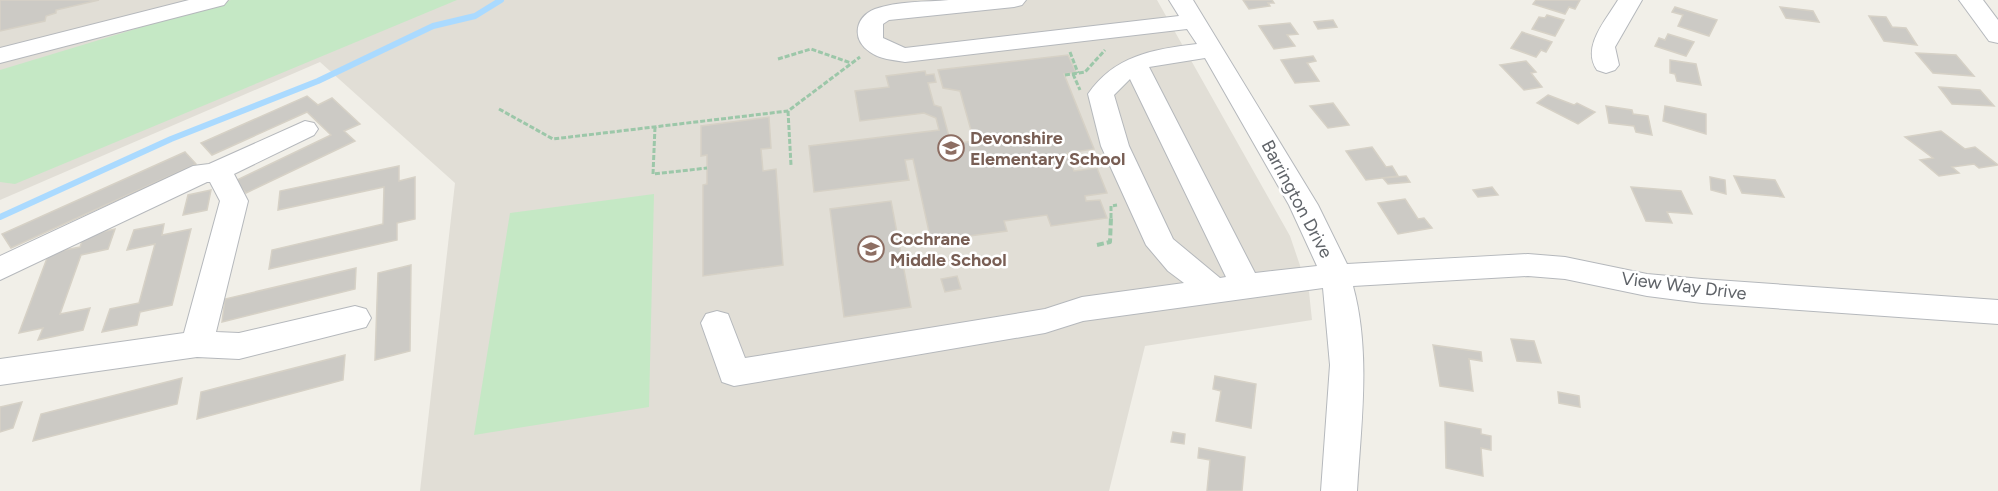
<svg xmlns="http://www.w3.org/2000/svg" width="1998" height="491" font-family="Figtree,sans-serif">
	<rect width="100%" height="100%" fill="#f1efe8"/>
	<path fill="#e1ded6" d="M0 0H1157L1290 236 1309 292 1312 320 1145 346 1109 491H420L455 183 320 62 0 200Z"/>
	<g fill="#c5e8c5">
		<path d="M231 0H457L15 184 0 182V70Z"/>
		<path d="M654 194 649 407 474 435 510 213Z"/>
	</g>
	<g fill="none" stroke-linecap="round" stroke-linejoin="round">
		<path stroke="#aadaff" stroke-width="6" d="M0 217 171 139 318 81 433 26 475 16 501 0"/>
	</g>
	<g fill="#cccac5" stroke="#d6d1c6" stroke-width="1.5">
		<path d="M0 0H99L56 10V13L46 16 45 21 0 31Z"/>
		<path d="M1243 0H1272L1274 3H1268L1270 6 1249 9Z"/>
		<path d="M1536 0H1580L1575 9 1569 7 1565 14 1533 4Z"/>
		<path d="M1675 7 1717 20 1709 36 1678 26 1683 15 1672 12Z"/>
		<path d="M1780 7 1813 11 1819 22 1786 18Z"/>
		<path d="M1547 15 1564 20 1555 36 1532 29 1539 17 1545 18Z"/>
		<path d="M1869 16 1886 17 1892 27 1906 28 1917 45 1884 41Z"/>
		<path d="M1333 20 1337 27 1318 29 1314 22Z"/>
		<path d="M1290 23 1298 34 1287 35 1295 46 1274 49 1259 26Z"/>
		<path d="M1522 32 1552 42 1546 52 1541 50 1536 57 1511 48Z"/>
		<path d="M1668 34 1694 42 1686 56 1655 46 1659 38 1665 40Z"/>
		<path d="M1916 53 1956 55 1974 76 1933 73Z"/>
		<path d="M1068 55 1076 72 1064 74 1094 149 1067 153 1074 171 1097 168 1107 193 1085 196 1086 201 1100 200 1107 218 1051 226 1047 215 1004 221 1007 231 931 241 913 159 905 160 909 180 814 192 809 146 939 130 936 118 924 113 860 121 855 91 889 87 886 76 925 71 926 75 934 74 936 82 928 83 934 105 941 107 951 144 974 141 960 91 943 88 938 70Z"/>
		<path d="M1313 56 1316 61 1307 63 1319 81 1295 83 1281 60Z"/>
		<path d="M1670 60 1696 64 1701 85 1677 81 1675 74 1670 73Z"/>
		<path d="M1526 61 1536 72 1531 73 1542 87 1524 90 1500 65Z"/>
		<path d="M1939 87 1980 90 1994 106 1952 104Z"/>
		<path d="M1548 95 1574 105 1577 103 1595 112 1578 124 1537 103Z"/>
		<path d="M307 96 318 105 332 98 360 124 344 131 355 141 246 193 235 181 331 135 307 112 212 155 201 143Z"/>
		<path d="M1333 103 1349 125 1328 128 1310 106Z"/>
		<path d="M1606 106 1632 110 1633 114 1648 116 1652 135 1636 132 1634 126 1609 123Z"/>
		<path d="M1665 106 1706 114V134L1663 121Z"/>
		<path d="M769 117 771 148 761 149 763 171 776 169 783 265 703 276V185L707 184V155L701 156V126Z"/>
		<path d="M1941 131 1965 149 1975 147 1998 165 1979 168 1974 164 1952 167 1959 173 1939 176 1920 160 1933 158 1905 137Z"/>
		<path d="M1372 147 1386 167 1392 166 1398 176 1366 180 1346 151Z"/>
		<path d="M185 152 196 164 11 248 2 234Z"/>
		<path d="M399 166V181L415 177V219L397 223V240L269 269 272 250 383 224 384 187 278 210 280 191Z"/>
		<path d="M1406 176 1410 182 1388 184 1383 178Z"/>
		<path d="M1734 176 1775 180 1784 197 1742 193Z"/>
		<path d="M1710 177 1725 180 1726 194 1711 190Z"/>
		<path d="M1492 187 1498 195 1478 197 1473 190Z"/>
		<path d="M1631 187 1681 191 1692 214 1667 212 1672 223 1646 221Z"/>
		<path d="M211 190 207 210 183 215 188 195Z"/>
		<path d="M1405 199 1418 219 1424 218 1432 228 1398 234 1378 203Z"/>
		<path d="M891 201 911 307 844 317 830 209Z"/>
		<path d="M164 224 162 235 191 229 172 305 140 312 137 325 102 332 110 309 139 303 155 244 127 250 134 230Z"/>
		<path d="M115 229 108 249 81 255 60 314 90 308 83 330 38 340 43 328 19 333 49 253 80 247 84 236Z"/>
		<path d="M411 265 410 351 375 360 378 273Z"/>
		<path d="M356 268 355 289 222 322 225 299Z"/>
		<path d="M957 276 961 289 945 292 941 279Z"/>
		<path d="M1511 339 1534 341 1541 363 1517 361Z"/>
		<path d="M1433 345 1481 352 1482 361 1469 359 1473 391 1440 386Z"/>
		<path d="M345 355 343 380 197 419 201 392Z"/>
		<path d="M1215 376 1256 384 1251 428 1216 421 1221 391 1213 389Z"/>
		<path d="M182 378 177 404 33 441 41 414Z"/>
		<path d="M1558 392 1579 396 1580 407 1559 403Z"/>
		<path d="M22 402 13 428 0 432V407Z"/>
		<path d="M1445 422 1481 429V434L1491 436V450L1481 448 1483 476 1446 468Z"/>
		<path d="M1173 432 1185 434 1184 444 1171 442Z"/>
		<path d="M1199 448 1245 457 1242 491H1207L1210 460 1198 458Z"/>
	</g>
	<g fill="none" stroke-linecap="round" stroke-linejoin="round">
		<g stroke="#b5b8bc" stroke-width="2">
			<g id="minor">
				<path d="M189 0H228L224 5 0 63V48Z"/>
				<path d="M949 0H1026L1022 5 1014 7 889 20 883 24V38L905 48 1179 16 1169 0H1193L1318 205 1347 264 1528 254 1565 257 1647 274 1702 279 1998 300V324L1702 303 1647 296 1565 279 1528 276 1353 286C1371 352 1361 424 1357 491H1321L1330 365 1323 288 1083 321 1045 333 734 386 722 382 701 323 706 314 717 311 728 314 745 358 1045 309 1082 297 1184 283 1168 271 1146 245 1101 146 1088 94C1114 56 1153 49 1197 44L1187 29 905 62C894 60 879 59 870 52 851 39 855 17 875 9 897 1 926 2 949 0ZM1205 58 1289 205 1317 266 1255 273 1149 67ZM1130 79 1226 277 1220 278 1173 239 1129 146 1114 95Z"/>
				<path d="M1618 0H1642L1615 47 1619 65 1615 70 1606 73 1597 70C1581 47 1606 20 1618 0Z"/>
				<path d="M1959 0H1983L1998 20V43L1989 41Z"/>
				<path d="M305 121 314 123 318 129 314 135 234 174 248 201 216 332 239 333 355 306 366 309 371 318 366 327 239 359 197 357 0 385V359L184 333 220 201 210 182H207L0 280V256L193 166 209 164Z"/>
			</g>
		</g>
		<g stroke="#9cc7a9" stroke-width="3" stroke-dasharray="5 2" stroke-linecap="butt">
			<path d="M1070 52 1078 73"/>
			<path d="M778 59 811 49 851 63"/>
			<path d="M1073 74 1080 90"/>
			<path d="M1065 75 1085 72 1105 50"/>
			<path d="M499 109 553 139 788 111 860 57"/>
			<path d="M788 111 791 165"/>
			<path d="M655 127 653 174 707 168"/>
			<path d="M1070 160 1096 157"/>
			<path d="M1111 218V206L1117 205"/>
		</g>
		<path stroke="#9cc7a9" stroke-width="4" stroke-dasharray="7 3" stroke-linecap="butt" d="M1097 245 1110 242 1111 217"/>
		<use href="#minor" fill="#fff" fill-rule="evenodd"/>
	</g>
	<defs>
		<g id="school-ring" transform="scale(1.35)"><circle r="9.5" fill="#fff" stroke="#8d6e63" stroke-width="1.5"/><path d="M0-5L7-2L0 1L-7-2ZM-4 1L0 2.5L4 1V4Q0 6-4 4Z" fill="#8d6e63"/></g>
	</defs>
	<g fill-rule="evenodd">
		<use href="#school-ring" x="951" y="148"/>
		<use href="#school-ring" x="871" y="249"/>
	</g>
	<g text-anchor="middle" stroke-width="5" stroke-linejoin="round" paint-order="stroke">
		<g font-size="18" font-weight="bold" fill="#785e54" stroke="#fff" text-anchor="start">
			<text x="970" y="144">Devonshire<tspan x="970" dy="21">Elementary School</tspan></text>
			<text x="890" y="245">Cochrane<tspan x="890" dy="21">Middle School</tspan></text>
		</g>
		<g font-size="18" fill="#5f6368" stroke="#fff">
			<text transform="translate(1297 199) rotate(62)" y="6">Barrington Drive</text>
			<text transform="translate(1684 286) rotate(7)" y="6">View Way Drive</text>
		</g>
	</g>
</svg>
